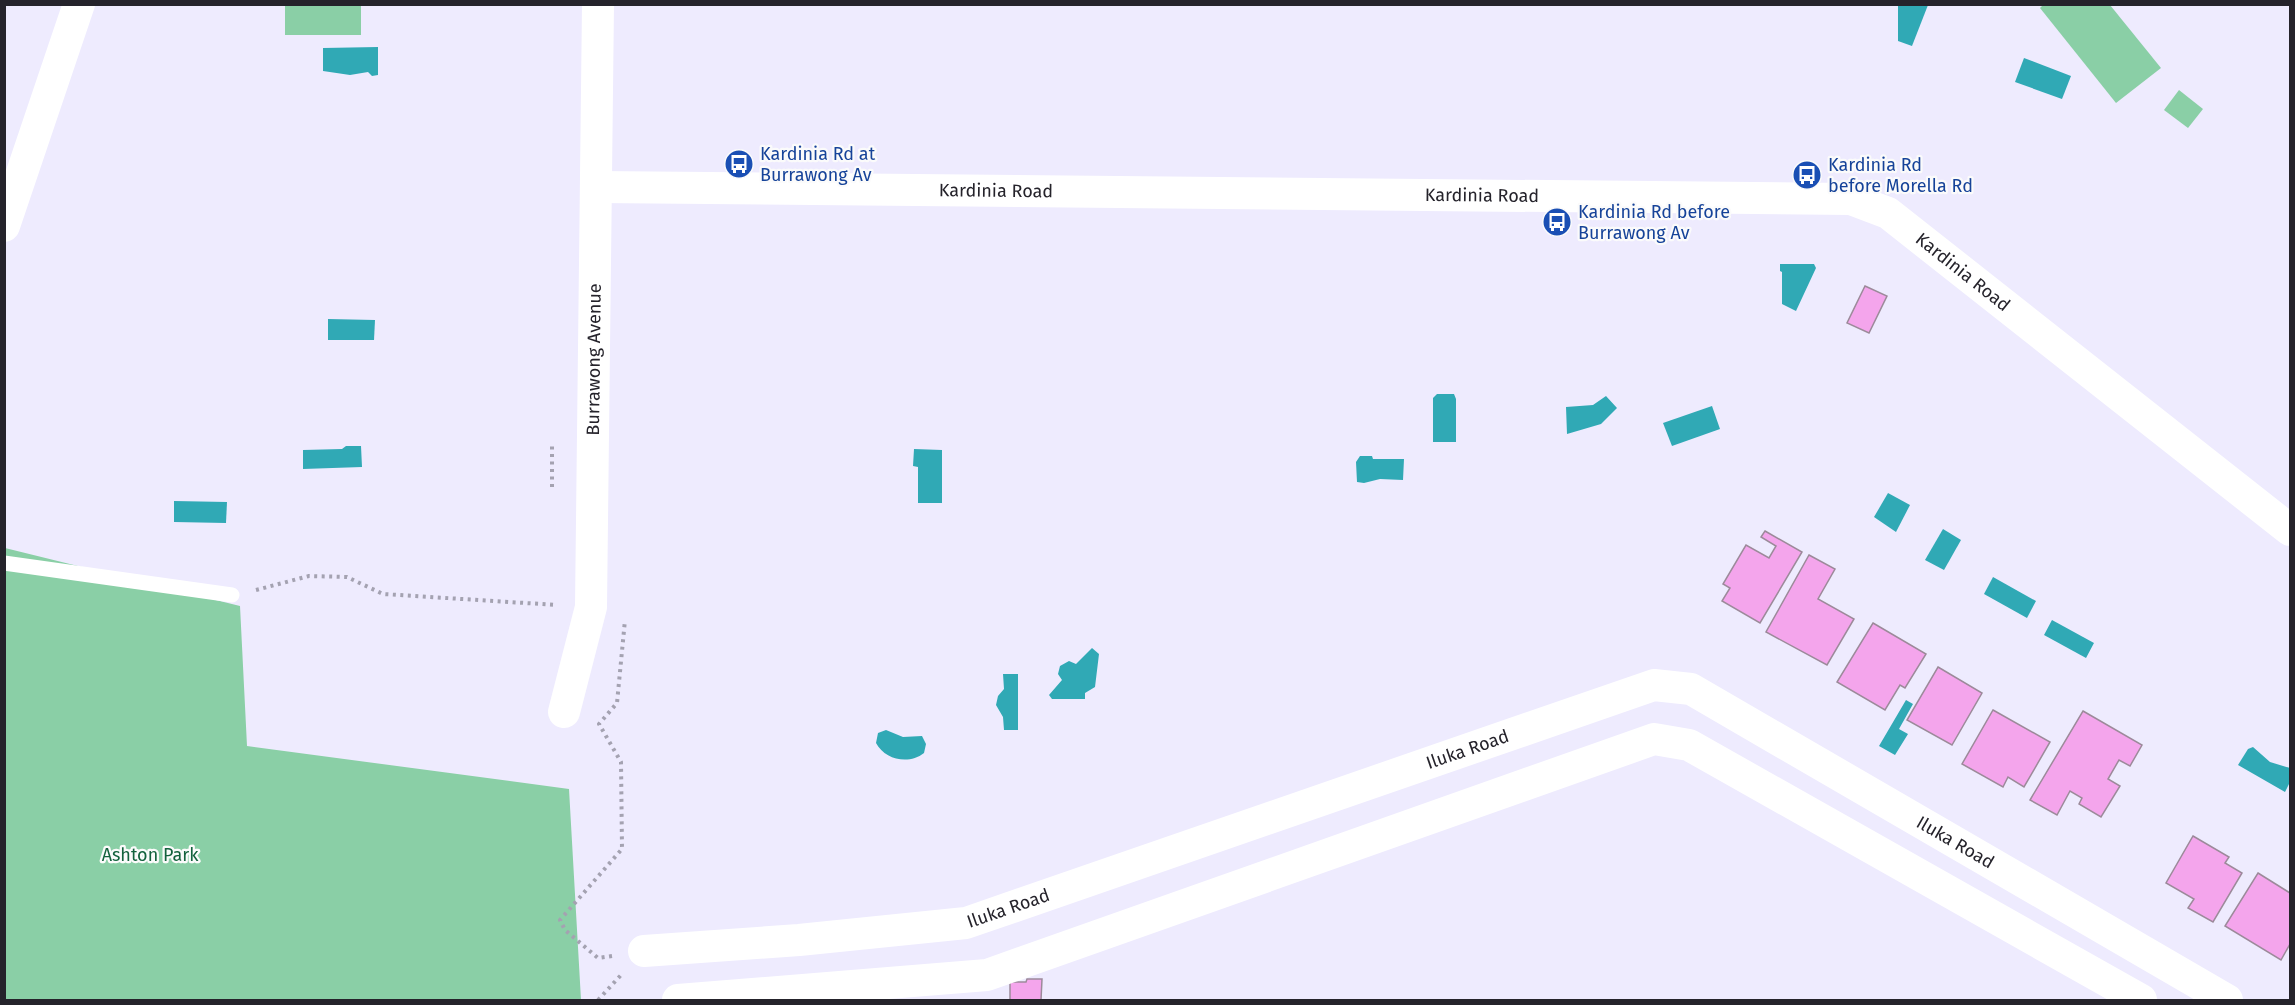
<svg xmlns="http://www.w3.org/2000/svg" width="2295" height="1005" font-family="'Fira Sans',sans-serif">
	<rect width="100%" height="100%" fill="#eeebfe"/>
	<g fill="#8acfa6">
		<path d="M2044 4 2110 5 2161 68 2116 103 2040 8Z"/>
		<rect x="285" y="5" width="76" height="30"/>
		<path d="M2179 90 2203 109 2188 128 2164 110Z"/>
		<path d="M5 548 240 606 247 746 569 789 581 1000H5Z"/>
	</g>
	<g fill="#30a9b5">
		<path d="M1898 5H1928L1912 46 1898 41Z"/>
		<path d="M378 47V75L372 76 368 72 350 75 323 71V48Z"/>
		<path d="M2024 58 2071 76 2062 99 2015 82Z"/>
		<path d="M1780 264H1814L1816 268 1796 311 1782 304V272L1780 271Z"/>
		<path d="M328 319 375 320 374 340H328Z"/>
		<path d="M1437 394H1454L1456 399V442H1433V398Z"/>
		<path d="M1606 396 1617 408 1601 424 1567 434 1566 407 1593 405Z"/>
		<path d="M1712 406 1720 429 1672 446 1663 423Z"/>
		<path d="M346 446H361L362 467 303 469V450L342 449Z"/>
		<path d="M914 449 942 450V503H918V467L913 466Z"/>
		<path d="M1360 456H1372L1373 459H1404L1403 480 1380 479 1364 483 1357 482 1356 462Z"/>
		<path d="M1888 493 1910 505 1896 532 1874 517Z"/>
		<path d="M174 501 227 502 226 523 174 522Z"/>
		<path d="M1943 529 1961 540 1944 570 1925 560Z"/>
		<path d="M1993 577 2036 601 2027 618 1984 594Z"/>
		<path d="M2052 620 2094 643 2086 658 2044 635Z"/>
		<path d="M1092 648 1099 654 1095 687 1085 693V699H1052L1049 695 1062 680 1058 674 1060 666 1069 661 1076 664Z"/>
		<path d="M1003 674H1018V730H1004L1003 717 996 705 998 696 1004 689Z"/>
		<path d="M1906 700 1913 704 1899 729 1908 734 1895 755 1879 746Z"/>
		<path d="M886 730 903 737 922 736 926 744 924 753C909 765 885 760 876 743L878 733Z"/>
		<path d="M2253 747 2270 762 2290 768V782L2285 792 2238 765 2248 749Z"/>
	</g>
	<g fill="#f4a5ec" stroke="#9c8a9a" stroke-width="1.5">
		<path d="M1865 286 1887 296 1869 333 1847 323Z"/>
		<path d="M1765 531 1802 552 1760 623 1722 601 1730 588 1723 584 1746 545 1769 558 1776 546 1761 537Z"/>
		<path d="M1809 555 1835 569 1818 599 1854 619 1827 665 1766 632Z"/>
		<path d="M1873 623 1926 654 1905 688 1900 685 1885 710 1837 682Z"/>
		<path d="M1938 667 1982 693 1952 745 1907 720Z"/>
		<path d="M1993 710 2050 742 2024 787 2008 777 2003 787 1962 764Z"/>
		<path d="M2083 711 2142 745 2130 766 2119 760 2108 779 2120 786 2101 817 2079 804 2082 798 2070 791 2057 815 2030 800Z"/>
		<path d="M2193 836 2229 857 2225 863 2242 873 2213 922 2188 908 2194 899 2166 883Z"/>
		<path d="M2258 873 2290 893V944L2281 960 2225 926Z"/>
		<path d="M1027 979H1042L1041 1000H1010V982H1026Z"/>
	</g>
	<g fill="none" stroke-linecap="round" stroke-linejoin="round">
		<g stroke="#a4a2b1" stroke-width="4" stroke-dasharray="3 4.5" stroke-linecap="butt">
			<path d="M552 487V444"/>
			<path d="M256 590 309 576 347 577 383 594 557 605"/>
			<path d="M612 956 598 958 565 930 560 920 622 849 621 762 599 724 617 703 625 620"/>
			<path d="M598 1000 622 974"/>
		</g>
		<path stroke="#fff" stroke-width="15" d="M4 563 232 595"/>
		<g stroke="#fff" stroke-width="32">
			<path id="s1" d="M597 187 1851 199 1888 213 2290 530"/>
			<path d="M4 226 79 4"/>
			<path id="s2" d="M564 712 591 607 598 4"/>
			<path id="s3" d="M644 951 799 940 966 923 1654 685 1691 689 2227 1000"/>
			<path d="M678 1000 987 975 1654 739 1689 745 2141 1000"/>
		</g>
	</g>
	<defs>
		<g id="bus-disc" transform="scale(1.5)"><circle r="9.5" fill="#1a4fb4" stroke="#fbfbfb"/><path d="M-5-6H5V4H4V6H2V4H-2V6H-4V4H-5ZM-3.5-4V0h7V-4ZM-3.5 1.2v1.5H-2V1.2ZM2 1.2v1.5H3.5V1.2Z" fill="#fff"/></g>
	</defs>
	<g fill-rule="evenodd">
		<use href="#bus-disc" x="739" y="164"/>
		<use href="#bus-disc" x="1807" y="175"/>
		<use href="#bus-disc" x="1557" y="222"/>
	</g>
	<g text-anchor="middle" stroke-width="4.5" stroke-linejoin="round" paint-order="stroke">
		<g font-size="18" fill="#164399" stroke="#fbfbfb" text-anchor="start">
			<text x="760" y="160">Kardinia Rd at<tspan x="760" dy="21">Burrawong Av</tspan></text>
			<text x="1828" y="171">Kardinia Rd<tspan x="1828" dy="21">before Morella Rd</tspan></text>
			<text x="1578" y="218">Kardinia Rd before<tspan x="1578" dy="21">Burrawong Av</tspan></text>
		</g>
		<g font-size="18" fill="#25232b" stroke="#fbfbfb">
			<text dy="6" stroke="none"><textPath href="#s1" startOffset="399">Kardinia Road</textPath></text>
			<text dy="6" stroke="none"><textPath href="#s1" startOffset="885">Kardinia Road</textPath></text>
			<text dy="6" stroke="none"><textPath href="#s1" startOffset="1389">Kardinia Road</textPath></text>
			<text dy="6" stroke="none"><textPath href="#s2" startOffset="356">Burrawong Avenue</textPath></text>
			<text dy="6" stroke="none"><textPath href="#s3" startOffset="854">Iluka Road</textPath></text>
			<text dy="6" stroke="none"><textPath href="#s3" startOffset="1394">Iluka Road</textPath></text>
			<text dy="6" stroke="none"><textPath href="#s3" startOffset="368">Iluka Road</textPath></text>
		</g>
		<g font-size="18" fill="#13623d" stroke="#fbfbfb">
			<text x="150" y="861">Ashton Park</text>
		</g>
	</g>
	<rect width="2295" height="1005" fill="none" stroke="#25232b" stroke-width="12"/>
</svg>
